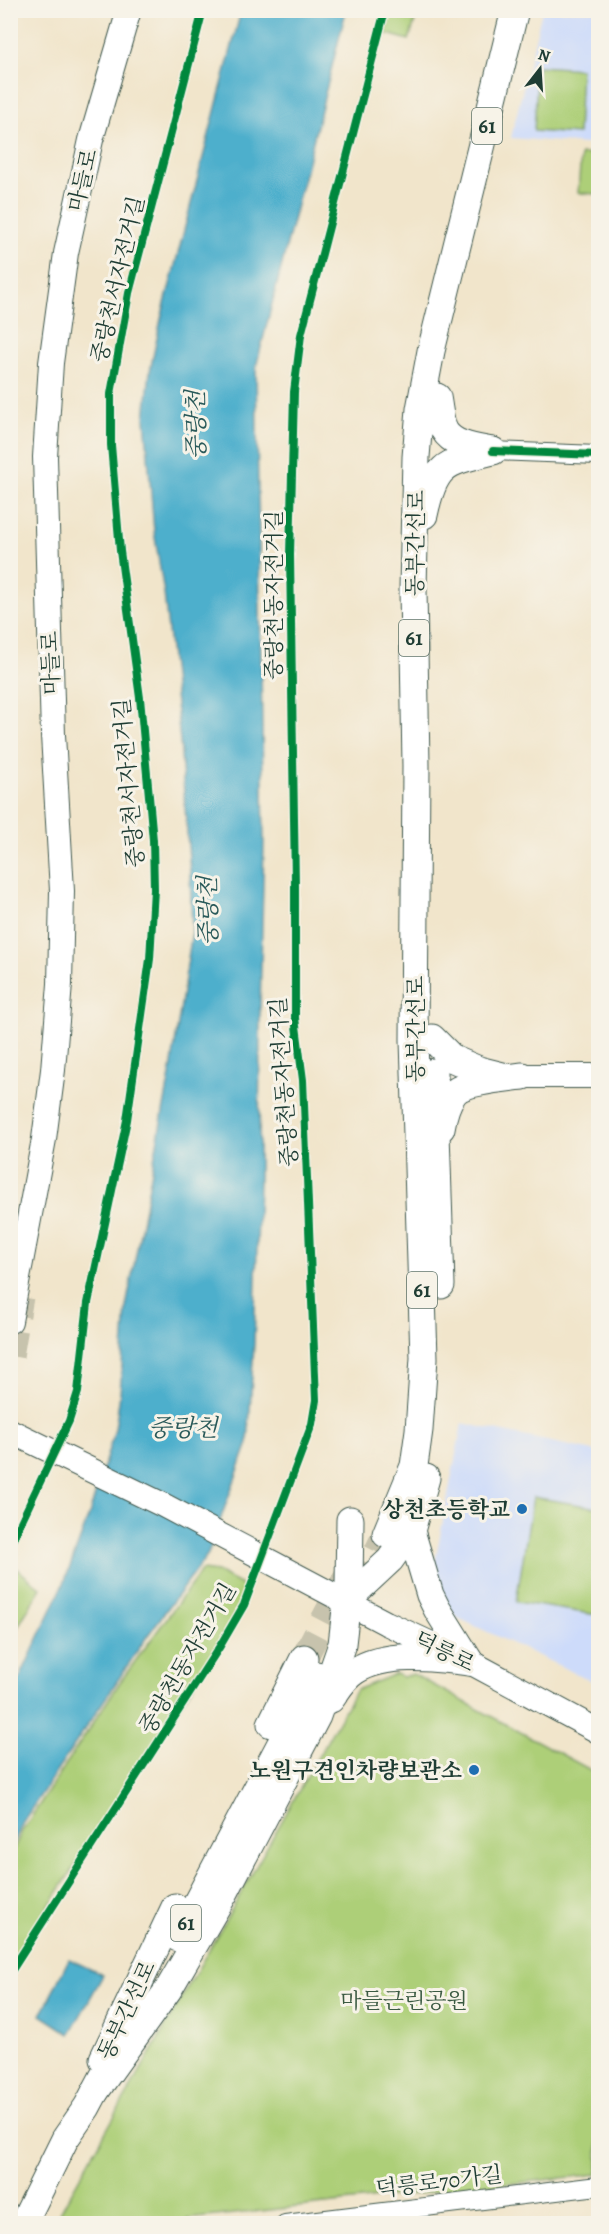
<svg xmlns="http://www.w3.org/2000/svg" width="609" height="2234" font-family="Alegreya,'Noto Serif KR',serif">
	<rect width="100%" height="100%" fill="#f7f3e8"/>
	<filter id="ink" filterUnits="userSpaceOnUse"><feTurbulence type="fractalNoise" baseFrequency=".0167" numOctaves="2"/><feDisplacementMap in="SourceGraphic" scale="12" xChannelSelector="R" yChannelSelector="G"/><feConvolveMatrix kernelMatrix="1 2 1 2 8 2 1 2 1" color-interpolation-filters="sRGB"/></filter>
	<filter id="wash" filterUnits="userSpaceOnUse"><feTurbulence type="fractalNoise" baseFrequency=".008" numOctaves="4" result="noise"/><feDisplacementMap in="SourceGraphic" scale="24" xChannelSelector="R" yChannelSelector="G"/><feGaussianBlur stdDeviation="1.35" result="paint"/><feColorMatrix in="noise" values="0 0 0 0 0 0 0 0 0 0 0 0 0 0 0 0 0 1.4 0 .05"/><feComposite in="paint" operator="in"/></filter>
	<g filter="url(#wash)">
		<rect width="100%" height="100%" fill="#f1e5cb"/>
		<g fill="#cddbfa">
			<path d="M542 11H598V145L511 138Z"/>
			<path d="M462 1423 598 1452V1684L456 1617 439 1591 434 1567Z"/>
		</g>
		<g fill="#adcf78" stroke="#668656" stroke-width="1.5">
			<path d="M390 11H418L409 40 384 33Z"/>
			<path d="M538 66 581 69 578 134 534 131Z"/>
			<path d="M581 154 598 155V194L578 193Z"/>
			<path d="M533 1497 598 1508V1615L516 1602Z"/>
			<path d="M11 1564 41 1588 11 1638 10 1566Z"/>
			<path d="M202 1570 217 1572 247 1588C223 1644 187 1694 154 1744 106 1817 60 1891 11 1962V1855L22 1831 120 1682Z"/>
			<path d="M396 1674 403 1677 413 1674 598 1774V2174L188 2219 187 2223H54L356 1690Z"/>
		</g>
		<g fill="#4dafcc" stroke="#367680" stroke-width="1.5">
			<path d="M241 11H346L256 367 264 842 260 1012 259 1182 254 1344 248 1443 208 1554 148 1635 24 1820 11 1849V1697L64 1583 89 1515 115 1429 120 1394 126 1307 171 1070 192 932 190 871 180 741 164 593 154 531 145 418 150 371 161 319Z"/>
			<path d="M69 1959 103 1975 70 2034 41 2015Z"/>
		</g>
	</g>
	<g filter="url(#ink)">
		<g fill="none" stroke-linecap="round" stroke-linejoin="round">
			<g stroke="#c7c3ad" stroke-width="27" stroke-dasharray="27 14" stroke-linecap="butt">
				<path d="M10 1356 20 1297"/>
				<path d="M359 1589 386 1534"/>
				<path d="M304 1658 348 1574"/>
			</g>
			<g stroke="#3e564b" stroke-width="20">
				<g id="minor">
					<path d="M493 451 598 455"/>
					<path d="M285 2224 598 2186"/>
				</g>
			</g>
			<g stroke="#3e564b" stroke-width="26">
				<g id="major">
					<path d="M523 1076H598"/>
					<path d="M10 1321 44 1139 53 1070 60 984 62 891 53 735 45 457 51 363 66 253 91 140 129 10"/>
					<path d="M10 1431 161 1504 386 1623 470 1662 598 1731"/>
				</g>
			</g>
			<g stroke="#3e564b" stroke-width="29">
				<g id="highway">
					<path d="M437 397C439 407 440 422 444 430 453 446 477 448 492 451"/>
					<path d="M424 515C435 463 445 463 493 451"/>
					<path d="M432 1038 453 1059 479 1070 503 1076"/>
					<path d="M434 1072 441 1285"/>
					<path d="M441 1128C443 1116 446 1103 454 1093 463 1082 507 1078 523 1076"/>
					<path d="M411 1531 430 1595 437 1609 470 1662"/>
					<path d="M386 1534 414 1466 419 1430 424 1358 414 1040 416 766 413 589 416 457 420 409 431 351 515 10"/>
					<path d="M345 1602 390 1560 411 1531 426 1478"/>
					<path d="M331 1699C338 1689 345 1677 355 1671 386 1651 436 1658 470 1662"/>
					<path d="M271 1724 304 1658"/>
					<path d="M178 1938 317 1675"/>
					<path d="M103 2059 175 1907"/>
					<path d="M95 2092 168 1990 224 1894 317 1716 342 1644 349 1583 350 1520"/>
					<path d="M23 2224 65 2139 87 2107 103 2077"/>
				</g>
			</g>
			<use href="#minor" stroke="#fff" stroke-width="18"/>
			<use href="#major" stroke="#fff" stroke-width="24"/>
			<use href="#highway" stroke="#fff" stroke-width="27"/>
			<g stroke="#f7f3e8" stroke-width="11">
				<g id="cycleway">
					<path d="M493 451 598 455"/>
					<path d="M10 1545 69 1421 78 1392 88 1303 127 1120 150 959 154 889 153 840 140 698 120 551 111 445V394L129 293 203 10"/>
					<path d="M10 1973 220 1646 244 1605 312 1424 316 1400 303 1080 295 1018V885L290 555 294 392 301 335 385 10"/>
				</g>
			</g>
			<use href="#cycleway" stroke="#00873e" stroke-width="8"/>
		</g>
	</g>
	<g fill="#1f6fb2" stroke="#f7f3e8" stroke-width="2">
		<circle cx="522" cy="1509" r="6"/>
		<circle cx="474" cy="1770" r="6"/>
	</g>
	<g text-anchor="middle" stroke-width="6" stroke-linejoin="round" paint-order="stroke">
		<g fill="#f7f3e8" stroke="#60746a" stroke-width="1.5">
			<rect x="472" y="108" width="30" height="36" rx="4.5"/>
			<rect x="399" y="620" width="30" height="36" rx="4.5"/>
			<rect x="407" y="1272" width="30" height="36" rx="4.5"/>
			<rect x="171" y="1905" width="30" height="36" rx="4.5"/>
		</g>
		<g font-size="21" font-weight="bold" fill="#1f3d34">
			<text x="487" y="133">61</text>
			<text x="414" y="645">61</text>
			<text x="422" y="1297">61</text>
			<text x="186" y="1930">61</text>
		</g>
		<g font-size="22" fill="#1f3d34" stroke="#f7f3e8">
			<text transform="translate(82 180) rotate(-77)" y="8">마들로</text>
			<text transform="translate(117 279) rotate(-77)" y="8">중랑천서자전거길</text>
			<text transform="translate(415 543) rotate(-89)" y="8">동부간선로</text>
			<text transform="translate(273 595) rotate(-90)" y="8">중랑천동자전거길</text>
			<text transform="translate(50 663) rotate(-92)" y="8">마들로</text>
			<text transform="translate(128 783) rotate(-95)" y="8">중랑천서자전거길</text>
			<text transform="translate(415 1029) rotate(-90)" y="8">동부간선로</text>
			<text transform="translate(283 1082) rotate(-94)" y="8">중랑천동자전거길</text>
			<text transform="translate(445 1651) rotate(26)" y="8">덕릉로</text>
			<text transform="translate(187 1658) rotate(-60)" y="8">중랑천동자전거길</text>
			<text transform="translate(126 2010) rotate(-65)" y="8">동부간선로</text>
			<text transform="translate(439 2181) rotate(-7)" y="8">덕릉로70가길</text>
		</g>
		<g font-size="22" font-weight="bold" fill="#1f3d34" stroke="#f7f3e8" text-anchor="end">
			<text x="510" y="1517">상천초등학교</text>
			<text x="462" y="1778">노원구견인차량보관소</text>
		</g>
		<g font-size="22" fill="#3b5a42" stroke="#f7f3e8">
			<text x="404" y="2008">마들근린공원</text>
		</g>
		<g font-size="24" font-style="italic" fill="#2a5a5a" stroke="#f7f3e8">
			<text transform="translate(196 425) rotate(-91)" y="8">중랑천</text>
			<text transform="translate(208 911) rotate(-91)" y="8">중랑천</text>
			<text x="183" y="1436">중랑천</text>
		</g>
	</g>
	<rect width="609" height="2234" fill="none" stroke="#f7f3e8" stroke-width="36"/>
	<g transform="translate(540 69) rotate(17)" stroke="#f7f3e8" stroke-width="4.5" paint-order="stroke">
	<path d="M0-4.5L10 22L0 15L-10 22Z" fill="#1f3d34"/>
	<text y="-9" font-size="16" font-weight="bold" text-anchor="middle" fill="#1f3d34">N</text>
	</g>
</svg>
